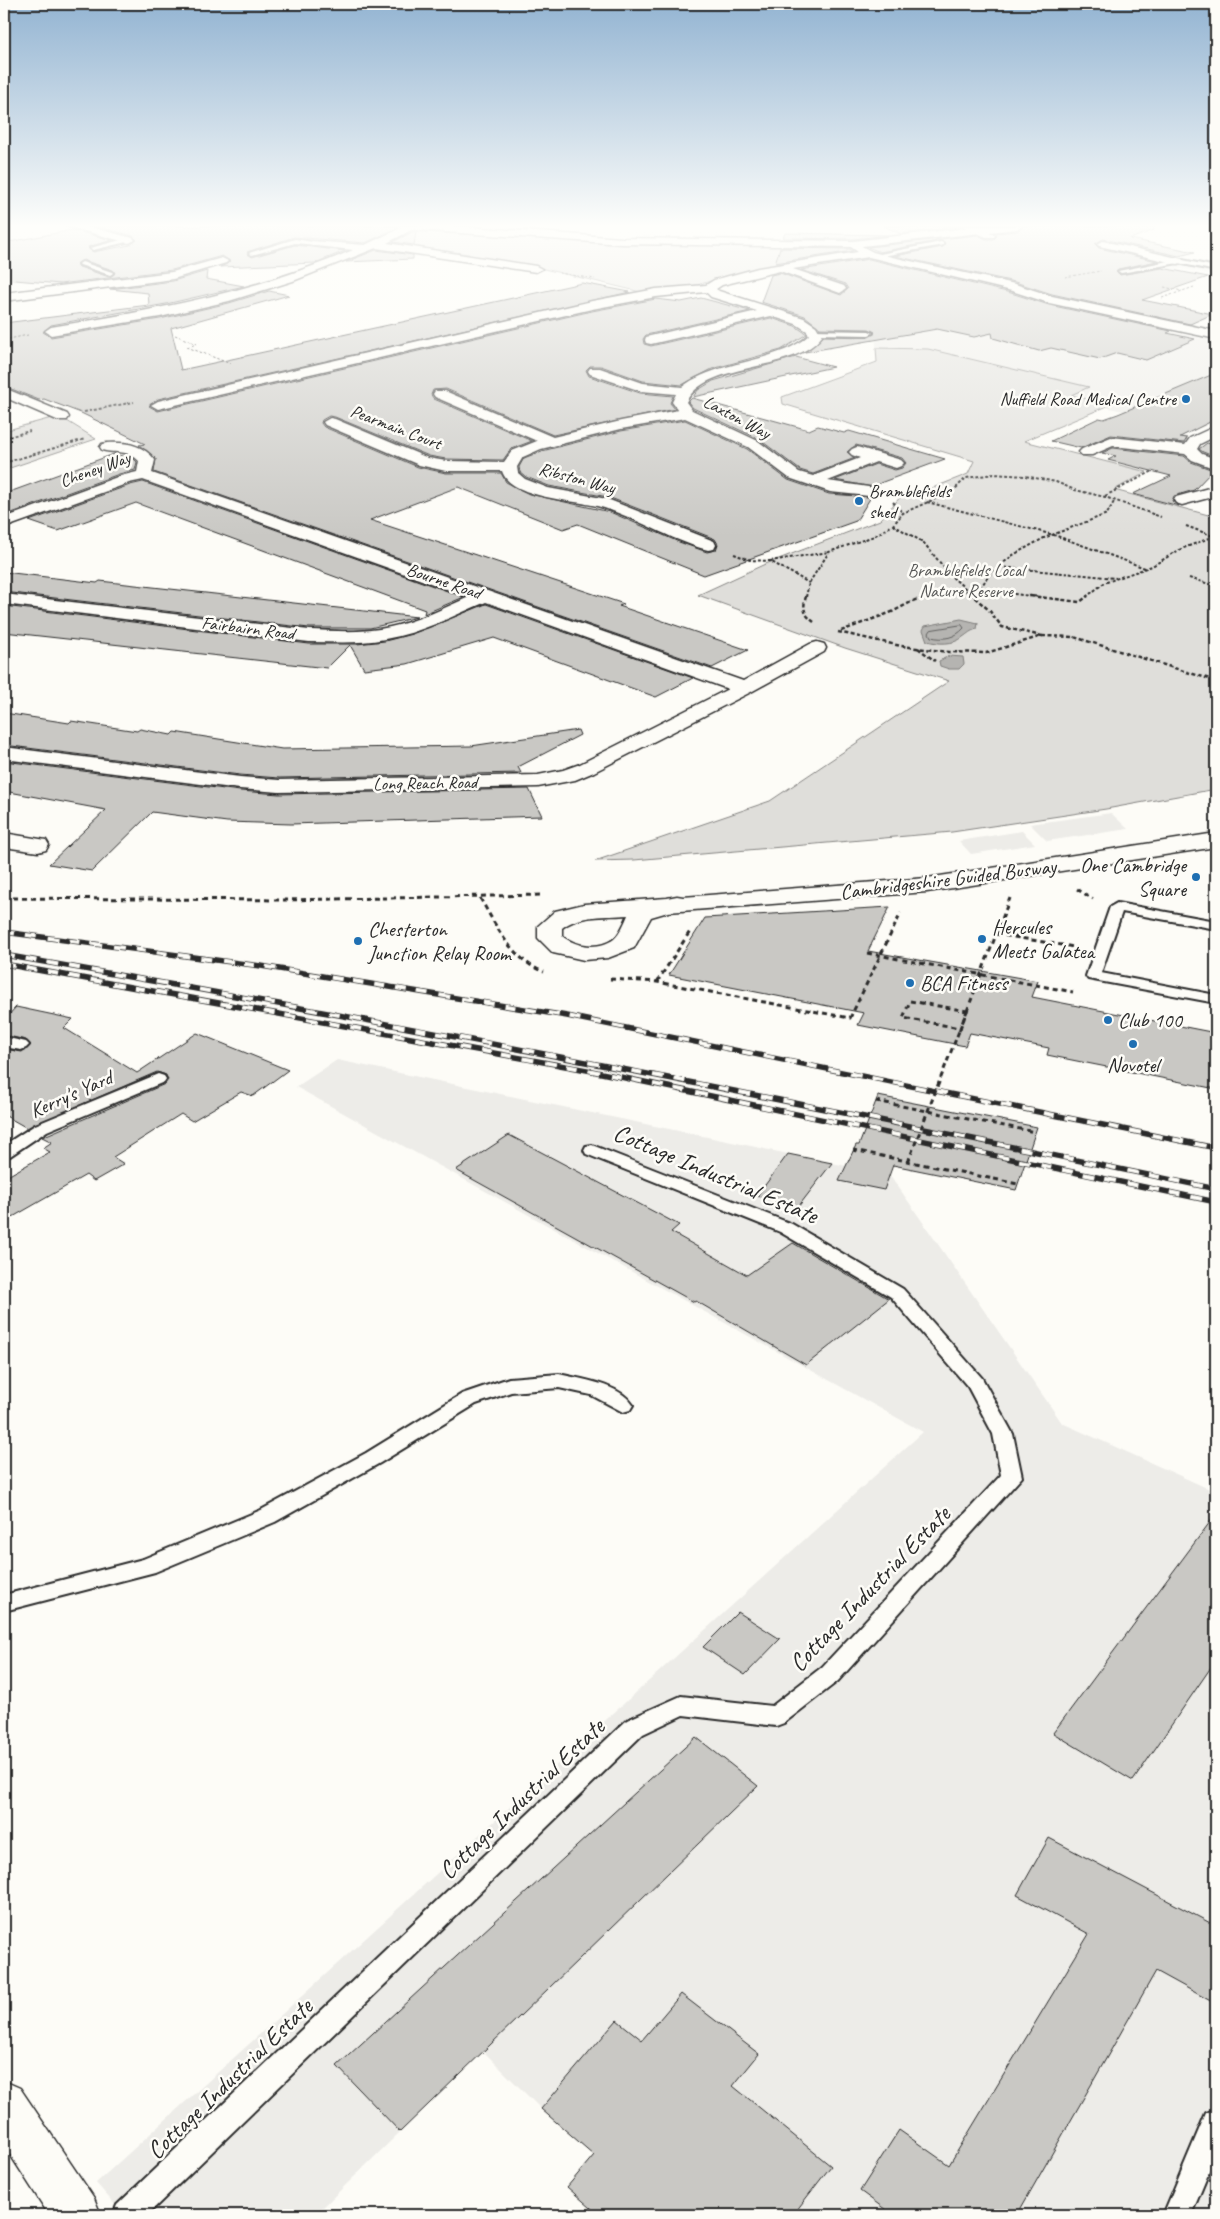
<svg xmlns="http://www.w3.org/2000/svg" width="1220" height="2219" font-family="Caveat,sans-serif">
	<rect width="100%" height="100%" fill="#fdfcf7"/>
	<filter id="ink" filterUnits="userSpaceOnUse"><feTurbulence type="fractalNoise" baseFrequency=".02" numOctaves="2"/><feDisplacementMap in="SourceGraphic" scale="10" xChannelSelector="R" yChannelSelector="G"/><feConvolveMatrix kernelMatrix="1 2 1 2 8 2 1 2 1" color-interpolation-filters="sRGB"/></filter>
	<g filter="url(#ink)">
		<g fill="#edece8">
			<path d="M1178 257 1216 264V275L1182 269 1136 277 1107 269Z"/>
			<path d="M994 288 1060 310 1216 341V421L1200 428 1105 407 974 461 783 404 782 397 877 362 875 332 829 318Z"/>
			<path d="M1111 813 1128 829 1047 841 1030 824Z"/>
			<path d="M1022 831 1035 844 971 854 959 841Z"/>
			<path d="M337 1060 890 1175 1062 1423 1216 1492V2215H599L567 2187 594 2154 541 2109 483 2051 315 2215H124L96 2183 923 1432 296 1087Z"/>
		</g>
		<g fill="#dfdeda" stroke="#858482">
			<path d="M414 232 617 241 838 247 846 250 844 254 836 257 717 279 697 285 645 293 544 269 468 257 469 254 386 243Z"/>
			<path d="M876 348 928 349 1089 387 1071 395 1110 405 1024 441 1147 472 1114 490 1216 517V789L1106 809 952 832 634 860 595 861 770 801 949 681 845 648 698 595 763 565 880 520 903 494 925 491 968 474 974 461 783 404 782 397 877 362Z"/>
			<path d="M59 416 96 439 4 470V431Z"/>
		</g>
		<g fill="#b5b4b1" stroke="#7e7d7b">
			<path d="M961 619 978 623 977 629C970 631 969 633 963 637 954 645 938 644 927 641L923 630 925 626Z"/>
			<path d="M949 656 963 657 964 664 959 669H949L940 666 939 661Z"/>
		</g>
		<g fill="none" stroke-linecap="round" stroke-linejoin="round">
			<path stroke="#626261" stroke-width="1" d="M962 625 964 628C955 638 944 640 931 637L929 633 931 630Z"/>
		</g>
		<g fill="#c9c8c4" stroke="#2b2b2b" fill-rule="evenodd">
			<path d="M95 226H395L397 228 365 243 294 237 247 252 252 257 295 245 345 251 315 263 220 267 227 264 230 261 222 256 172 270 60 284 4 279V243L72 230 112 240 88 247 93 252 130 245 137 240 133 236ZM83 260 113 270 115 273 109 277 79 267 77 264Z"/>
			<path d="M884 226H960V227L901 234Z"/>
			<path d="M1024 226H1153L1154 230 1130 239 1195 252 1179 256 1103 239 1095 244 1099 248 1157 261 1118 269 1116 271 1120 275 1162 268 1208 277 1142 300 1213 314 1190 324 1052 294 1015 282 895 256 943 247 945 243 942 240 880 252 868 247 978 235 986 239H994L997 236 996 233 1017 231Z"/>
			<path d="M412 232H416L414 245 393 242Z"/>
			<path d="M785 233 889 235 853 239 783 238Z"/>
			<path d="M780 248 850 249 853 251 775 263Z"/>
			<path d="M376 250 413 255V259L346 262Z"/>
			<path d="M869 259 1011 293 1049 305 1171 331 1167 333 1195 339 1146 360 1117 353 1100 359 1051 348 1039 351 993 338 992 333 974 337 937 329 805 352 824 336 869 337 875 332 869 329 820 328 805 316 761 302 771 275 780 273 841 295 848 289 845 284 801 270Z"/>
			<path d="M207 271 206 279 244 286 166 304 51 325 43 332 51 337 160 319 229 303 269 291 289 295 171 328 181 370 582 283 630 292 158 399 149 406 158 411 592 311 656 299 681 302 701 298 750 311 646 335 643 339 644 344 651 346 771 318 795 326 807 334 781 350 712 369 682 385 643 381 601 366H590L586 370 589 376 640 393 673 396 670 403 675 409 553 435 446 389 433 390 431 395 434 399 532 441 511 449 503 460 446 459 429 456 335 417 329 416 322 420 321 423 324 427 418 467 446 473H501L506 482 529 494 610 512 679 542 707 552 716 550 718 544 715 539 608 497 549 486 526 477 520 472 519 467 524 458 542 451 621 431 685 420 747 449 788 480 829 494 871 497 856 521 704 575 578 524 563 529 458 487 370 520 624 604 619 606 748 650 712 668 154 472 156 459 139 445 145 444 81 413 44 399 39 400 4 386V323L149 305 148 293 110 289 173 281Z"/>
			<path d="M796 357 833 367 693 397 698 390 713 381Z"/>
			<path d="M1216 373V419L1180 437 1187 438 1184 443 1111 435 1081 448 1051 441 1099 418 1104 419 1118 414Z"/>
			<path d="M692 398 809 430 818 426 844 433 849 431 945 459 880 483 877 488 835 480 876 464 895 470 902 468 906 463 902 458 856 445 847 452 855 458 813 474 800 470 759 439 693 408 688 402Z"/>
			<path d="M1207 443 1216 445V457L1203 452 1199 449Z"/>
			<path d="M1113 448 1184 456 1191 462 1213 470 1194 490 1174 496 1172 501 1179 506 1133 494 1171 476 1108 460 1116 456 1102 453Z"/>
			<path d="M114 454 134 459 137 462 135 470 119 474 9 514 4 512V494Z"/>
			<path d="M143 482 464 597 424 614 425 610 136 503 58 531 29 521 130 485Z"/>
			<path d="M4 572 97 583 100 581 417 617 370 628H309L4 592Z"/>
			<path d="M486 604 693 678 656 697 494 638 407 664 364 669 350 645 327 668 4 632V606L309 644H357L385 641 412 634Z"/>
			<path d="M4 713 69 723 71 721 137 731 140 729 171 735 174 732 282 749 471 746 578 730 580 735 518 767 521 773 279 778 240 775 4 745Z"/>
			<path d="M4 761 240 791 279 794 529 789 542 816 291 824 227 822 152 812 92 871 49 864 106 810 4 791Z"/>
			<path d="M890 907 868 951 1038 981 1032 997 1216 1033V1089L1047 1055 1049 1048 970 1033 965 1046 858 1025 864 1013 669 975 705 918Z"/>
			<path d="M16 1007 73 1019 64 1028 137 1073 197 1033 288 1070 253 1096 241 1092 192 1121 181 1114 113 1157 124 1164 94 1181 86 1175 4 1222V1178L50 1152 43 1148 52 1142 42 1137 165 1084 168 1080 166 1075 157 1072 27 1128 4 1115V1049L22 1052 31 1045 26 1040 4 1035V1020Z"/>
			<path d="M878 1096 1037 1127 1016 1190 893 1165 884 1190 839 1181 856 1145H859Z"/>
			<path d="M509 1135 679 1225 671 1232 747 1275 793 1243 889 1299 806 1365 696 1301 694 1302 456 1170Z"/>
			<path d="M788 1154 832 1163 798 1207 757 1196Z"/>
			<path d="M1216 1514V1660L1133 1781 1053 1733Z"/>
			<path d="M738 1612 780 1639 745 1675 703 1647Z"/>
			<path d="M696 1737 758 1786 400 2132 337 2066Z"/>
			<path d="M1049 1838 1216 1926V2004L1156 1971 1017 2215H893L860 2191 899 2130 949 2165 1089 1934 1017 1895Z"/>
			<path d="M681 1994 759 2054 733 2086 831 2166 793 2215H599L567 2187 594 2155 541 2109 617 2020 642 2040Z"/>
		</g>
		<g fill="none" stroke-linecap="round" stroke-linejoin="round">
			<g stroke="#2b2b2b" stroke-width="4">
				<g id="lane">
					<path d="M129 238 132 240 131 241 93 250 90 248Z"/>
					<path d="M295 239 319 243 316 245 295 243 252 255 249 253Z"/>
					<path d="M941 242 943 243V245L883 256 880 254Z"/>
					<path d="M1178 259 1216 267V271L1178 263 1121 273 1118 271Z"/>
					<path d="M82 262 112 272 113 273 110 275 80 265 79 264Z"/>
					<path d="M812 330 869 331 873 333 869 335 815 334 811 332Z"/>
					<path d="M1117 903 1216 921V929L1122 912 1101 973 1216 995V1003L1088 979 1086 976 1110 907Z"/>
					<path d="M4 1037 26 1042 29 1045 26 1048 21 1050 4 1047Z"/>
					<path d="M158 1074 164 1076 166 1079 164 1082 47 1131 10 1156 4 1157V1145L35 1125Z"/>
					<path d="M592 1145 792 1224 903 1289 982 1378 1013 1434 1022 1477 838 1681 784 1723 776 1726 683 1715 643 1734 147 2215H113L117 2205 627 1720 681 1696 772 1706 822 1667 1001 1475 993 1434 968 1387 891 1297 780 1232 586 1154 584 1150 586 1146Z"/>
					<path d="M559 1374C581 1379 620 1384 633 1405L630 1410 623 1412 591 1395 559 1388 511 1392 476 1404 380 1463 275 1522 155 1572 4 1611V1595L143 1559 261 1510 366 1453 462 1394 509 1378Z"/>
					<path d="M1216 2109V2155L1191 2215H1163L1206 2113Z"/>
				</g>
			</g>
			<g stroke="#2b2b2b" stroke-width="3">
				<g id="street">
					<path d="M66 226H86L133 238 135 240 129 243Z"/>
					<path d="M405 226 417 227 387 243 536 266 542 269 536 272 376 248 293 281 229 301 160 317 51 335 45 331 51 327C155 310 256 292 353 250L316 246 312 245 310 243 312 241 365 245Z"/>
					<path d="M962 226H978L995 235 994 237H986Z"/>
					<path d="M1103 241 1182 259 1184 261 1178 264 1099 246 1097 244Z"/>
					<path d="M854 242 873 252 892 257 1015 284 1052 296 1216 331V339L1049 303 1012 291 869 257 793 269 844 286 846 289 840 293 780 271 722 285 716 289 719 291 804 318 816 326 822 336C794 374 707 360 686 402L692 410 758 441 799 472 813 476 860 458 852 455 849 452 852 449 857 447 901 460 904 463 901 466 896 468 876 462 828 481 875 488 877 491 875 494 869 496 830 492 789 478 748 447 685 418 621 429 541 449 523 457 517 467 518 473 525 479 548 488 607 499 714 541 716 545 714 549 708 550C669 540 635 516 597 506 574 500 510 498 502 471H446L419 465 325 425 323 422 330 418 335 419 428 458 446 461 504 462 512 451 537 441 435 397 433 394 435 391H445L553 437 621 421 678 410 672 402 676 394 641 391 590 374 588 371 590 368H600L643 383 682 387C719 359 778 364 809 335L807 331 796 324 771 316 651 344 646 343 645 340 646 337 757 311 711 297 706 292 656 297 592 309 158 409 151 405 158 401 592 301 656 289 706 285 714 280 758 268 858 252 848 245Z"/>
					<path d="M222 258 228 261 226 263 173 279 4 301V293L172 272Z"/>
					<path d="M4 388 67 414 69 417 67 420H57L4 397Z"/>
					<path d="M1216 426V436L1200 444 1197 449 1202 454 1216 459V469L1192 460 1185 454 1113 446 1092 455H1082L1079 452 1082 449 1111 437 1185 445 1190 438Z"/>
					<path d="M107 443C125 442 143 444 155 460L152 473 743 681 810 644 817 642 824 644 826 648 824 652 751 692 594 772 575 780 538 787 279 792 240 789 4 759V747L240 777 279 780 538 775 563 770 580 764 728 689 486 602C453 616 421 633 385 639 360 644 334 642 309 642L4 604V594L309 630C336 631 364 633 390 627 418 621 444 608 469 597L143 480 129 483 4 528V518L120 476 137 472 139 461C128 449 116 454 102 450L100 447 102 444Z"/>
					<path d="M1216 486V496L1182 505 1176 503 1174 500 1176 497Z"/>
					<path d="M4 833 46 840 49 845 46 850 38 852 4 847Z"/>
					<path d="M1216 833V847L927 892 668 912 651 917 634 948 608 958 584 960 553 953 538 938V926L555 911 584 904 667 898 677 896 683 897 927 878ZM628 915C625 922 620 934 614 939 599 950 576 947 562 936V928C580 914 606 917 628 915Z"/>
					<path d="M4 2081 20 2088 94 2198 101 2215H49L4 2145Z"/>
				</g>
			</g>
			<g stroke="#2b2b2b" stroke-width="3">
				<path id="secondary" d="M397 226H455L622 238 853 241 984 226H1022L1017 229 853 247 622 244 402 229Z"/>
			</g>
			<g stroke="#2b2b2b" stroke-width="1" stroke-dasharray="2.5 2" stroke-linecap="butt">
				<path d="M559 273 595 279"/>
				<path d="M1065 277 1101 271"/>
				<path d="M1164 287 1182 291"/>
				<path d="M1162 298 1194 287"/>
				<path d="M175 335 197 344 187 347"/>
				<path d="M4 340 28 335"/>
				<path d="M187 347 231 364"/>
			</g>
			<g stroke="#2b2b2b" stroke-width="2" stroke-dasharray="3 2" stroke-linecap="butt">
				<path d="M84 412 134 402"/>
				<path d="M4 438 30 431"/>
				<path d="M4 463 85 439"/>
				<path d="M893 495 936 497"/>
				<path d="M1105 496 1153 471"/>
				<path d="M893 502 903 513"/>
				<path d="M927 502 1054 535 1145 568"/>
				<path d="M893 525 923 542 951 576 975 597"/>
				<path d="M1186 526 1216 537"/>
				<path d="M734 554 750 560 770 561 809 583"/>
				<path d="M770 561 829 552"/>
				<path d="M1000 567 1116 578"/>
				<path d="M1189 578 1216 586"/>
				<path d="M979 590 1040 597"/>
				<path d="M975 596 989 575 1013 555 1044 538 1107 514 1115 500"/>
				<path d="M806 597 809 583 829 552 874 536 893 525 903 513 953 491 966 478 994 474 1025 476 1056 482 1075 490 1105 497 1161 517"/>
				<path d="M931 597 967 591"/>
				<path d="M1086 597 1104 583 1152 566 1181 549 1215 536"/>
			</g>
			<g stroke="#2b2b2b" stroke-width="2.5" stroke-dasharray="4 2.5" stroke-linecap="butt">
				<path d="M806 596C803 608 803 614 814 622"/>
				<path d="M1030 596 1080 602 1088 596"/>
				<path d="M841 631 892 612 915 600 938 596"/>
				<path d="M838 632 901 646 949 652 986 653 1042 636 1002 627 989 610 973 596"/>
				<path d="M1042 636 1074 637 1216 681"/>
				<path d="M918 648 935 661"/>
			</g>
			<g stroke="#2b2b2b" stroke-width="3" stroke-dasharray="5 4" stroke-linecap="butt">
				<path d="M1077 889 1093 899"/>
				<path d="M4 898 283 900 542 895"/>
				<path d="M480 898C497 927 511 959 544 972"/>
				<path d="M996 934 1074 947"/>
				<path d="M867 953 1073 992"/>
				<path d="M610 979 657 982 850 1018 901 913"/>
				<path d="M657 982 691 930"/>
				<path d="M910 1001 967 1011 960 1028 903 1018Z"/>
				<path d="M967 1011 1010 898"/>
				<path d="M959 1031 967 1011"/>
				<path d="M876 1101 1035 1132"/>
				<path d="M853 1150 1018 1184"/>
			</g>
			<use href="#lane" fill="#fdfcf7" fill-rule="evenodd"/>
			<use href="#street" fill="#fdfcf7" fill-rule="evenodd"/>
			<use href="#secondary" fill="#fdfcf7" fill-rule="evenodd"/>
			<g stroke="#2b2b2b" stroke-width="5.5">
				<g id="rail">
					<path d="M4 932 261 966 567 1016 1216 1148"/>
					<path d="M4 955C410 1025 813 1105 1216 1189"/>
					<path d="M4 964 587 1070 1216 1202"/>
				</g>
			</g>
			<use href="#rail" stroke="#fdfcf7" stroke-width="4" stroke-dasharray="11" stroke-linecap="butt"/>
			<path stroke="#2b2b2b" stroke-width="3" stroke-dasharray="5 4" stroke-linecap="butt" d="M908 1162 959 1031"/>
		</g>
	</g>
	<linearGradient id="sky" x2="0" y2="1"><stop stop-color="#93b4d2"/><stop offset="0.42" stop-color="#fefefb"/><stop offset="1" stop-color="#fefefb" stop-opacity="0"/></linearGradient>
	<rect width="1220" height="537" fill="url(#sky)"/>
	<g fill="#1f6fb2" stroke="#fdfcf7" stroke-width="2">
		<circle cx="1186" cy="399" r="5"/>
		<circle cx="859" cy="501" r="5"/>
		<circle cx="1196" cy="877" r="5"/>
		<circle cx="982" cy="939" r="5"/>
		<circle cx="358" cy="941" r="5"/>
		<circle cx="910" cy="983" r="5"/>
		<circle cx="1108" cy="1020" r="5"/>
		<circle cx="1133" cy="1044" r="5"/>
	</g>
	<g text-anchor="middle" stroke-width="5" stroke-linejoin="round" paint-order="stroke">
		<g font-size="18" fill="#2b2b2b" stroke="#fdfcf7" text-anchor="end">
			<text x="1176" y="405">Nuffield Road Medical Centre</text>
			<text x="869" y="497" text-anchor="start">Bramblefields<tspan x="869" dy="21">shed</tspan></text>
		</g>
		<g font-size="18" fill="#2b2b2b" stroke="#fdfcf7">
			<text transform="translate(737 417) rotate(28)" y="6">Laxton Way</text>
			<text transform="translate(396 427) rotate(21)" y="6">Pearmain Court</text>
			<text transform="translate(95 469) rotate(-20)" y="6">Cheney Way</text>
			<text transform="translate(577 478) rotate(15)" y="6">Ribston Way</text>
			<text transform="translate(444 581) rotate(19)" y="6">Bourne Road</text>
			<text transform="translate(248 628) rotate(7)" y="6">Fairbairn Road</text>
			<text transform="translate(425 783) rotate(-1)" y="6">Long Reach Road</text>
		</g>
		<g font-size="18" fill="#585857" stroke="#fdfcf7">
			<text x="966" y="576">Bramblefields Local<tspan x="966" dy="21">Nature Reserve</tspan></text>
		</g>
		<g font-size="21" fill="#2b2b2b" stroke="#fdfcf7" text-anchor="start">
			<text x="1186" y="872" text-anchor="end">One Cambridge<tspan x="1186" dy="24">Square</tspan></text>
			<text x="992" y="934">Hercules<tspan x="992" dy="24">Meets Galatea</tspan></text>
			<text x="368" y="936">Chesterton<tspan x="368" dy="24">Junction Relay Room</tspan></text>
			<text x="920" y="990">BCA Fitness</text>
			<text x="1118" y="1027">Club 100</text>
			<text x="1133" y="1072" text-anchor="middle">Novotel</text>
		</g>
		<g font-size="21" fill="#2b2b2b" stroke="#fdfcf7">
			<text transform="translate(948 879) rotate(-7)" y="7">Cambridgeshire Guided Busway</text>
			<text transform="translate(71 1094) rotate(-24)" y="7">Kerry's Yard</text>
		</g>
		<g font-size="25" fill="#2b2b2b" stroke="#fdfcf7">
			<text transform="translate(716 1173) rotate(23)" y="9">Cottage Industrial Estate</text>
			<text transform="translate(869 1588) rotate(-46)" y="9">Cottage Industrial Estate</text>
			<text transform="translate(521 1798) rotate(-44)" y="9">Cottage Industrial Estate</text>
			<text transform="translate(229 2078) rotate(-44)" y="9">Cottage Industrial Estate</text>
		</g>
	</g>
	<rect width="1220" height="2219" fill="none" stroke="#fdfcf7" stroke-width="20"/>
	<rect x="10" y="10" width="1200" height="2199" fill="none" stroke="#2b2b2b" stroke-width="2" filter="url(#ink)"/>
</svg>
